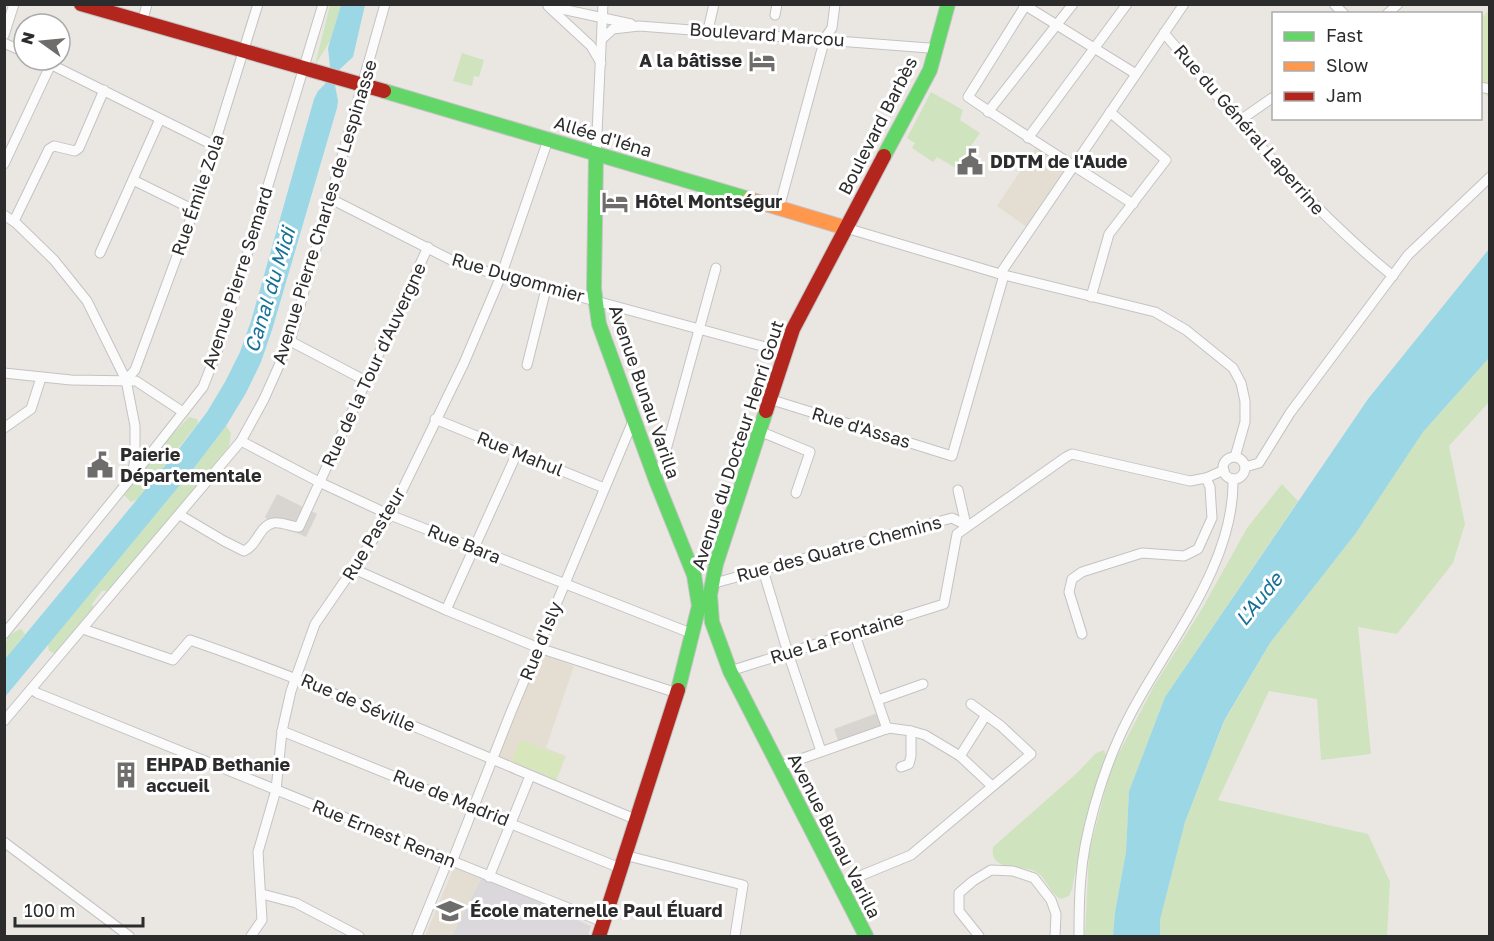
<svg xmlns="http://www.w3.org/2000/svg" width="1494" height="941" font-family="'Golos Text',sans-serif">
	<rect width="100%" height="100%" fill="#eae7e3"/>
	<path fill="#dad8da" d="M482 876 591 926 588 936H452Z"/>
	<g fill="#e4ded2">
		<path d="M1037 146 1064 163V173L1028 228 997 206Z"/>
		<path d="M541 654 574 666 546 748 566 756 556 781 498 758Z"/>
		<path d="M454 867 482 876 452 936H425Z"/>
	</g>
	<g fill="#cfe3be">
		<path d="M330 5H341L330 41 315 65Z"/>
		<path d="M462 53 484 60 479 77 474 76 472 86 453 81Z"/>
		<path d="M931 92 963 110 960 120 980 133 957 166 954 167 937 157 933 162 912 148 915 143 907 138Z"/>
		<path d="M1489 358V402L1449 446 1465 524 1453 563 1397 634 1358 627 1371 754 1321 760 1317 699 1269 691 1218 800 1368 834 1390 882 1387 936H1160V920L1185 822 1224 722 1270 643 1356 533 1423 432Z"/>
		<path d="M189 417 197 419 198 423 138 499 131 502 122 493 161 437 171 436Z"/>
		<path d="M226 426 231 433 229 446 112 591H102L92 604 95 610 56 654 49 651 48 644 194 468Z"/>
		<path d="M1282 484 1298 501 1165 697 1129 791 1126 852 1115 912 1113 936H1085L1089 852 1111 768 1154 686 1203 607 1247 528Z"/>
		<path d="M21 629 25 634 5 659C5 643 4 636 21 629Z"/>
		<path d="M1104 750 1107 758 1085 822 1072 889 1069 896 1061 899C1048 893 1047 875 1032 870 1017 866 989 870 993 847L1077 773 1096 753Z"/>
	</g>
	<g fill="#d8e6bc">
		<path d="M1489 10V98L1481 90 1480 20Z"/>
		<path d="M520 740 565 757 556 780 512 761Z"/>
	</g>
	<g fill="#d8d5d1">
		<path d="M277 494 317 514 306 537 269 521 265 517Z"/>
		<path d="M883 711 892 732 841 749 834 729Z"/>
	</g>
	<g fill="#9cd7e6">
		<path d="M341 5H365L353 57 340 69 335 85 338 101 337 108 272 330 261 362 246 393 226 426 194 468 5 697V659L178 450 207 412 225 382 240 352 251 321 314 99 318 91 325 84 330 67 328 48Z"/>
		<path d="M1489 249V358L1423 432 1356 533 1270 643 1224 721 1185 822 1160 920V936H1113L1115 912 1126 852 1129 791 1165 697 1368 399Z"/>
	</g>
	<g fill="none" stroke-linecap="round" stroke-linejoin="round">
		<g stroke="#c4c3c3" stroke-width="11">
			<g id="street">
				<path d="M1023 4 1136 74"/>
				<path d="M1334 4 1344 14"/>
				<path d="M548 6 631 24"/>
				<path d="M1025 6 968 97C1022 134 1078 168 1133 204"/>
				<path d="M550 8 591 46 601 63"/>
				<path d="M1387 14 1398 4"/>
				<path d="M775 15 777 4"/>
				<path d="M142 23 147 4"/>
				<path d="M708 30 714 4"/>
				<path d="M1164 33C1236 118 1306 206 1393 276"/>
				<path d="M4 35 14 4"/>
				<path d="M602 39 613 29 639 26 929 48 934 53"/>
				<path d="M4 43 24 52"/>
				<path d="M42 60 215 146"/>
				<path d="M1480 87 1490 89"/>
				<path d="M988 112 1073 4"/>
				<path d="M1239 121 1272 98"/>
				<path d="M1028 138 1127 4"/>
				<path d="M596 154 603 4"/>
				<path d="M4 164 51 64"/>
				<path d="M133 180 194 210"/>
				<path d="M331 199 459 264 784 352"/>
				<path d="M779 208 825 38 832 28 835 4"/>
				<path d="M4 215 16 223 54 260 87 301 126 380 135 426V459L132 475"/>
				<path d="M14 221 49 149 54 146 75 151 79 148 104 90"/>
				<path d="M846 228 1000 274 1155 312 1186 330 1233 368 1241 383 1245 401V422L1235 457"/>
				<path d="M100 253 160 119"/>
				<path d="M1000 274 1184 4"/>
				<path d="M1091 297 1109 234 1166 160 1110 112"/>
				<path d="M290 341 366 381"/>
				<path d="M527 365 546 289"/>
				<path d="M4 373 71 380 136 381 183 412"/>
				<path d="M126 380 135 370 194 210 258 4"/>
				<path d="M769 399 952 456 1004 275"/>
				<path d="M435 419 604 488"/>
				<path d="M4 428 31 409 41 378"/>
				<path d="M759 431 810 452 796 493"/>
				<path d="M241 441 319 482 390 515 693 634"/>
				<circle cx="1234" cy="468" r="11"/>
				<path d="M1245 467 1259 463 1290 413 1408 255 1490 177"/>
				<path d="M654 477 661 468 716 268"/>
				<path d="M958 490 966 525"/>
				<path d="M180 515 224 541 244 551C257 546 259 526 273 523 281 521 291 527 299 527L428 247"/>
				<path d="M354 569 446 610 539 648 677 693"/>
				<path d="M763 570 788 653 821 751"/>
				<path d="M711 584 952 518 966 525"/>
				<path d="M446 610 517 453"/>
				<path d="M83 629 173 660 190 640C341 692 487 758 635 819"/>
				<path d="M854 632 887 729"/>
				<path d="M4 634 144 462 203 387 220 344 323 4"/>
				<path d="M1082 634 1069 592 1072 579 1082 572 1142 553 1184 556 1198 549 1212 518 1210 487 1206 478"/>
				<path d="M730 671 944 604 957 534 1066 457 1072 454 1190 481 1206 478 1224 470"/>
				<path d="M33 690 37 693 603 922"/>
				<path d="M878 700 923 684"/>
				<path d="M4 721 241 441 264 399 290 341 385 4"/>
				<path d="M282 731 620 868"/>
				<path d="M960 756 986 715"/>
				<path d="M778 767 889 728 911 731 925 735 960 756 992 786"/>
				<path d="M901 767 909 764 911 756V731"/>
				<path d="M4 842 129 936"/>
				<path d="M624 855 743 885 735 936"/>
				<path d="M452 862 511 712 633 421"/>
				<path d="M489 877 530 776"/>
				<path d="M838 885 911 855 1031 754 1001 726 971 704"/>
				<path d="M262 894 296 903 359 936"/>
				<path d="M251 936 262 920 258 852 276 790 282 731 291 691 315 624 390 515 464 363 501 276 548 140"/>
				<path d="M417 936 448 860"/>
				<path d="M979 936 959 911V893L973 881 991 870 1013 871 1034 878 1051 900 1056 914 1055 936"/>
				<path d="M1079 936C1079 917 1079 897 1081 877 1084 835 1101 778 1118 740 1154 657 1235 573 1233 479"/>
			</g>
		</g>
		<g stroke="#c4c3c3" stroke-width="16">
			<g id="fast">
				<path d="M384 91 749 199"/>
				<path d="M596 154 594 289 599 324 657 483 694 575 699 606 678 690"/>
				<path d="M884 156 930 70 948 4"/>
				<path d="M766 411 716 564 710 595 712 622 730 671 866 936"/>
			</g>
		</g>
		<g stroke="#c4c3c3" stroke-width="16">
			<path id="slow" d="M749 199 846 228"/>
		</g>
		<g stroke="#c4c3c3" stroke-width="16">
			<g id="jam">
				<path d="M81 4 384 91"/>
				<path d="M766 411 793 329 884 156"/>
				<path d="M599 936 678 690"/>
			</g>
		</g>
		<use href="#street" stroke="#fcfbfb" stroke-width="9"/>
		<use href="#fast" stroke="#63d668" stroke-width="14"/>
		<use href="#slow" stroke="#ff974d" stroke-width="14"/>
		<use href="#jam" stroke="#b3261e" stroke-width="14"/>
	</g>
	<defs>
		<g id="hotel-bare" transform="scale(2.07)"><path d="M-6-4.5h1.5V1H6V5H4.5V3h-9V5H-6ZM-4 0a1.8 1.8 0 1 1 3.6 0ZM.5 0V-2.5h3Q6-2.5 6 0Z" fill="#6e6d6c" stroke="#fff" stroke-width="2.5" paint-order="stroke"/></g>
		<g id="civic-bare" transform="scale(2.07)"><path d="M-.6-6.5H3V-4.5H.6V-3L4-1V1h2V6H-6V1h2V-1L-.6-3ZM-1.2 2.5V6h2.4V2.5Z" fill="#6e6d6c" stroke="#fff" stroke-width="2.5" paint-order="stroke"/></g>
		<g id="building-bare" transform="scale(2.07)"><path d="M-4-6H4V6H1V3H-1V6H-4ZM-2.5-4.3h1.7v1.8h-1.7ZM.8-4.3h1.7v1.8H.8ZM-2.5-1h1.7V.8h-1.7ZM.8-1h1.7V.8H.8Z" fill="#6e6d6c" stroke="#fff" stroke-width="2.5" paint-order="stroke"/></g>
		<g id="school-bare" transform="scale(2.07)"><path d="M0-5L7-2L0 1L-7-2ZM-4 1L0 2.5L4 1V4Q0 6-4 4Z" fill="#6e6d6c" stroke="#fff" stroke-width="2.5" paint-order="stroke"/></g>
	</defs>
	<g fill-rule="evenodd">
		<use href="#hotel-bare" x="762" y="61"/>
		<use href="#civic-bare" x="970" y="162"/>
		<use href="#hotel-bare" x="615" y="202"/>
		<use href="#civic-bare" x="100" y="465"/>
		<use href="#building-bare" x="126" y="775"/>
		<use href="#school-bare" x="450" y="911"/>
	</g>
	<g text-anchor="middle" stroke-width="6" stroke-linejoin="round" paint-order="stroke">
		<g font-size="18" fill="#2c2c2c" stroke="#fff">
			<text transform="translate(767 35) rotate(4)" y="6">Boulevard Marcou</text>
			<text transform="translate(878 126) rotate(-63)" y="6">Boulevard Barbès</text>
			<text transform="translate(1249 130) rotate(49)" y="6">Rue du Général Laperrine</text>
			<text transform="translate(603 137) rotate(17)" y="6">Allée d'Iéna</text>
			<text transform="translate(198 195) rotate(-71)" y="6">Rue Émile Zola</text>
			<text transform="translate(325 212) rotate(-73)" y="6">Avenue Pierre Charles de Lespinasse</text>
			<text transform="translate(238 278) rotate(-72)" y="6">Avenue Pierre Semard</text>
			<text transform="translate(518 278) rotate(16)" y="6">Rue Dugommier</text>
			<text transform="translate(374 365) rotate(-65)" y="6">Rue de la Tour d'Auvergne</text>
			<text transform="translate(644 392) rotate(71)" y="6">Avenue Bunau Varilla</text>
			<text transform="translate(861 428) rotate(17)" y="6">Rue d'Assas</text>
			<text transform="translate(738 445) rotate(-72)" y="6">Avenue du Docteur Henri Gout</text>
			<text transform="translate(520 454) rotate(22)" y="6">Rue Mahul</text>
			<text transform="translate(374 534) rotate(-59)" y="6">Rue Pasteur</text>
			<text transform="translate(464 544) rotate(22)" y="6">Rue Bara</text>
			<text transform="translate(839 549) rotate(-15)" y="6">Rue des Quatre Chemins</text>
			<text transform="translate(837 638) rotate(-17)" y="6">Rue La Fontaine</text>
			<text transform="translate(541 641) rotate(-68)" y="6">Rue d'Isly</text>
			<text transform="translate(358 703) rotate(23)" y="6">Rue de Séville</text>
			<text transform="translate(451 798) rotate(22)" y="6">Rue de Madrid</text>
			<text transform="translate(384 834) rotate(22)" y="6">Rue Ernest Renan</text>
			<text transform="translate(834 836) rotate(63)" y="6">Avenue Bunau Varilla</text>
		</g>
		<g font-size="18" font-weight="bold" fill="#2c2c2c" stroke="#fff" text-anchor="start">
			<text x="742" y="67" text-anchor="end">A la bâtisse</text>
			<text x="990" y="168">DDTM de l'Aude</text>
			<text x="635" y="208">Hôtel Montségur</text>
			<text x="120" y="461">Paierie<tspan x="120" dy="21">Départementale</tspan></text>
			<text x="146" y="771">EHPAD Bethanie<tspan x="146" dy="21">accueil</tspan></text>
			<text x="470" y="917">École maternelle Paul Éluard</text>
		</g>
		<g font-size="20" font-style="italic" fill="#167197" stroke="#fff">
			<text transform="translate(270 290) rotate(-73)" y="7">Canal du Midi</text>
			<text transform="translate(1259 599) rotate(-51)" y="7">L'Aude</text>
		</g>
	</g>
	<rect width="1494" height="941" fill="none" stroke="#2c2c2c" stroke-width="12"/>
	<rect x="1272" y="12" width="210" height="108" fill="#ffffff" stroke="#ababab" stroke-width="1.5"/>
	<rect x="1284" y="32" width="30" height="9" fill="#63d668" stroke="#ababab" stroke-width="1.5"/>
	<text x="1326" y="42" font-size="18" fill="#2c2c2c">Fast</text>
	<rect x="1284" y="62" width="30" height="9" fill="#ff974d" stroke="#ababab" stroke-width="1.5"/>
	<text x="1326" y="72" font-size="18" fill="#2c2c2c">Slow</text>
	<rect x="1284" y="92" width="30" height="9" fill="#b3261e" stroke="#ababab" stroke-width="1.5"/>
	<text x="1326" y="102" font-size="18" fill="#2c2c2c">Jam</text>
	<g transform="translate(42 42) rotate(285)"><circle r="28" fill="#ffffff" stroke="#ababab" stroke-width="1.5"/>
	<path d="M0-4.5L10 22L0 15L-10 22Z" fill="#6e6d6c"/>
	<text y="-9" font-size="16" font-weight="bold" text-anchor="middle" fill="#2c2c2c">N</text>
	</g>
	<path d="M15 917v9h128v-9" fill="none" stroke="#2c2c2c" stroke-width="3"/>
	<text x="24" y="917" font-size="18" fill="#2c2c2c" stroke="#ffffff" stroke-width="4.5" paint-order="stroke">100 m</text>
</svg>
